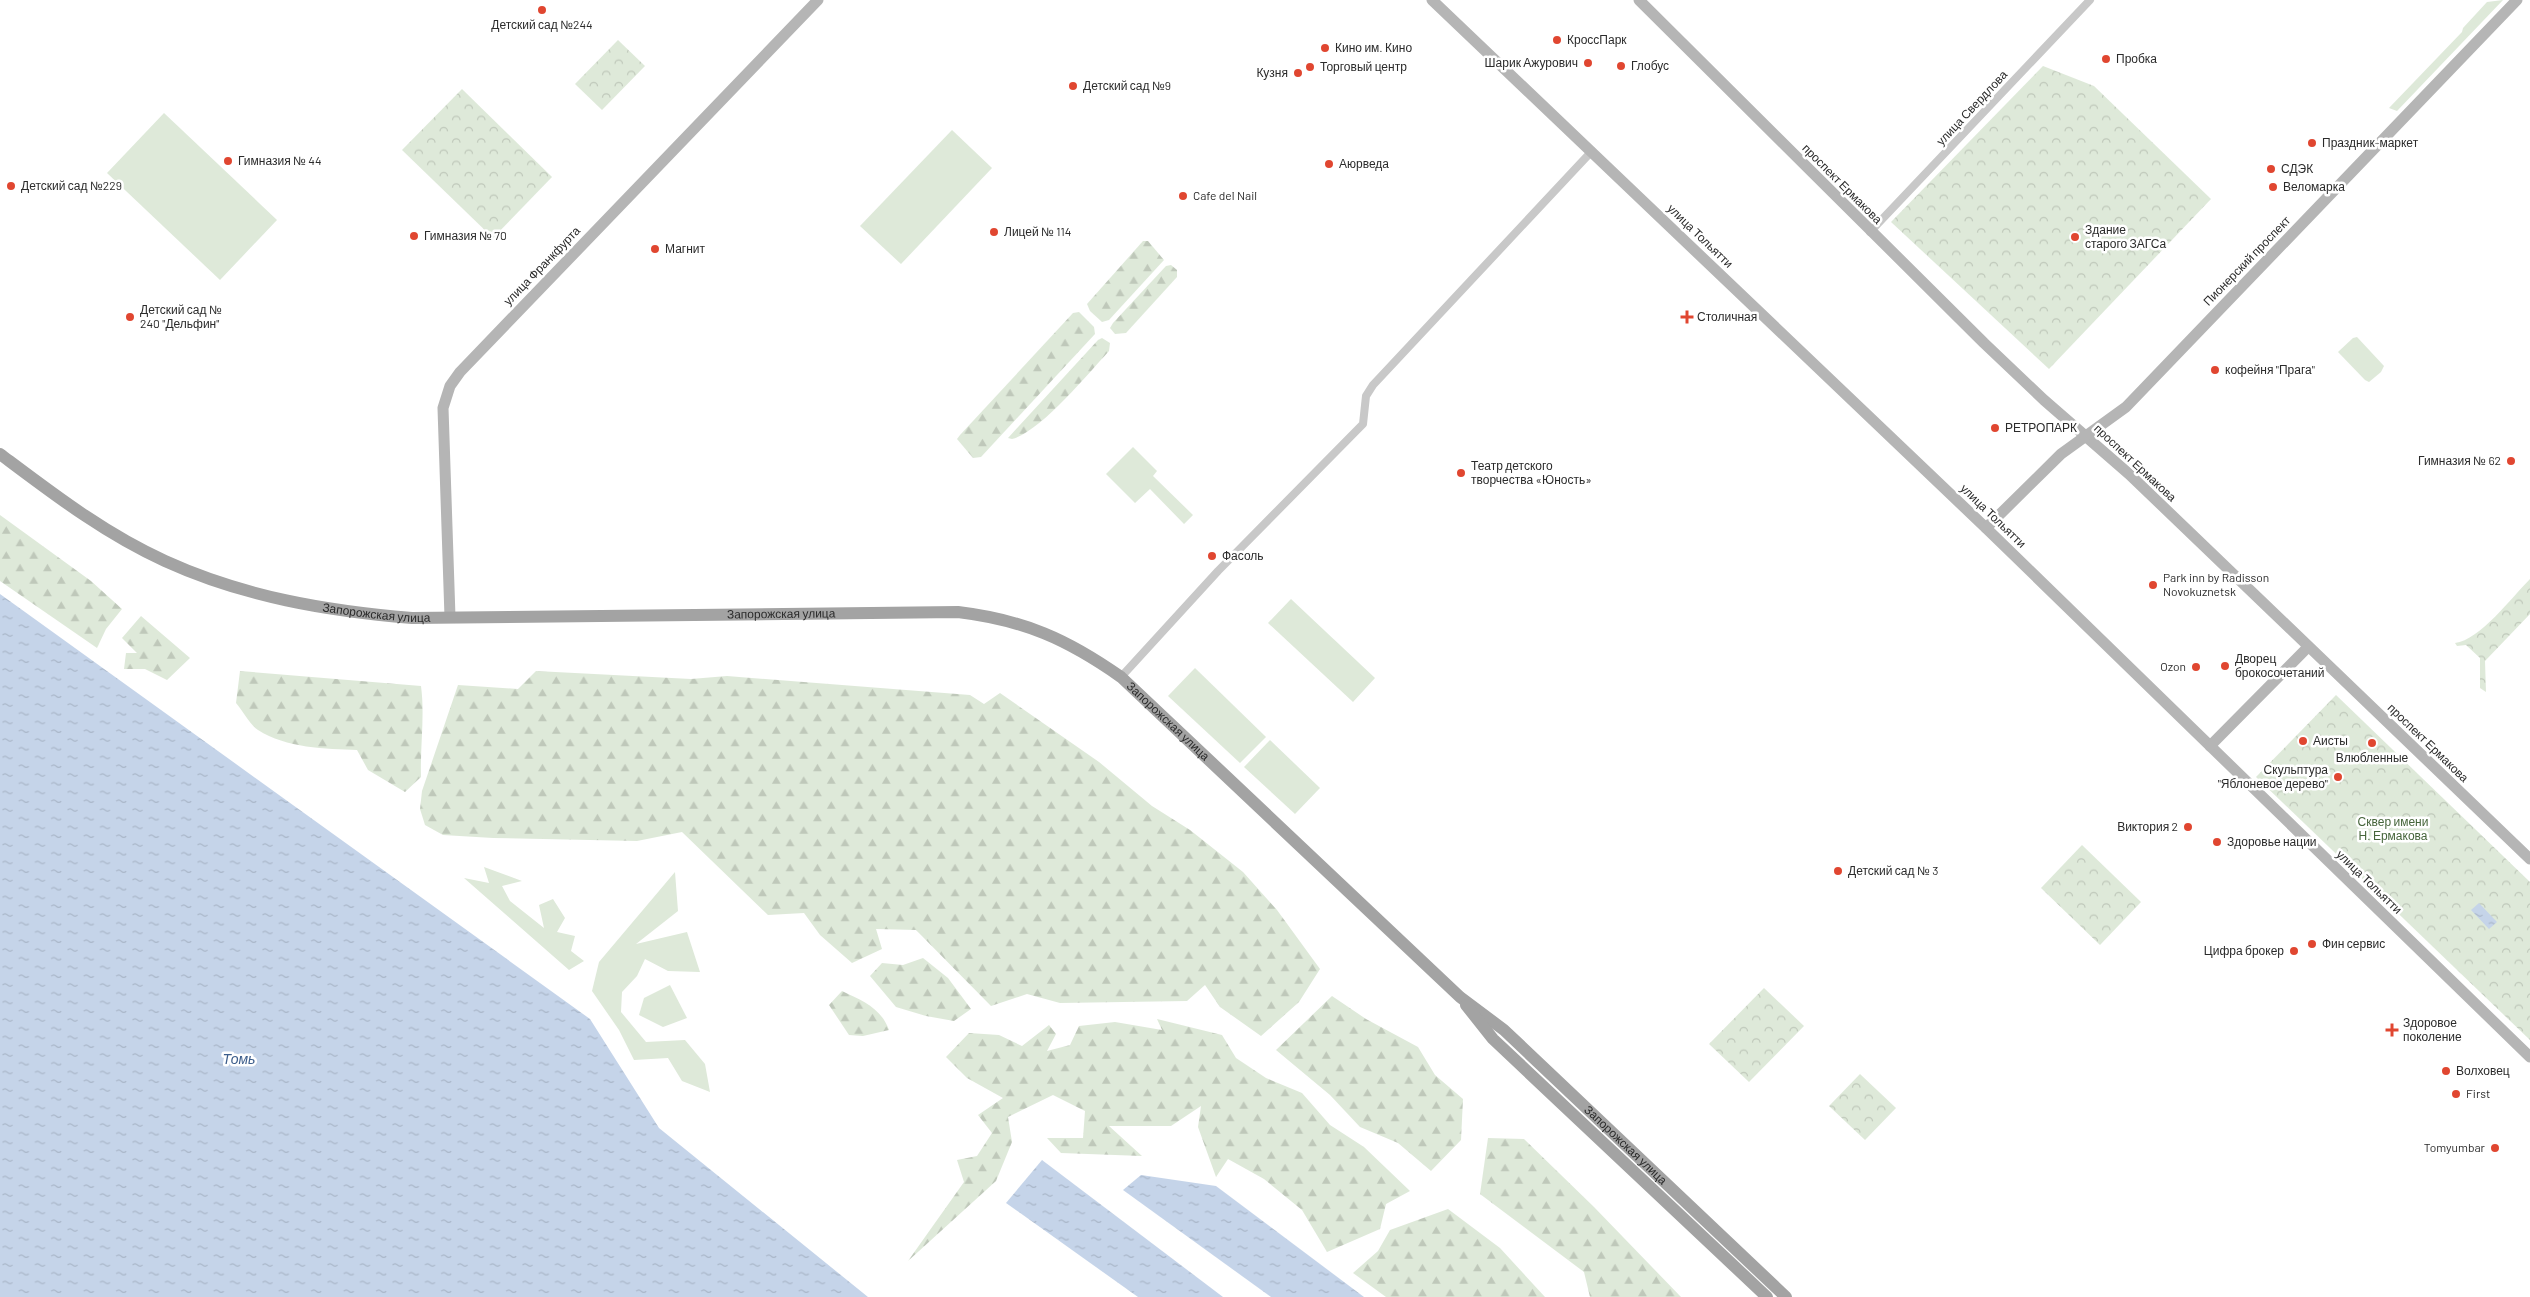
<svg xmlns="http://www.w3.org/2000/svg" width="2530" height="1297" font-family="Barlow,sans-serif">
	<defs>
		<pattern id="forest-firs" width="22" height="20" patternUnits="userSpaceOnUse" patternTransform="scale(1.25)"><rect width="22" height="20" fill="#dee9d9"/><path d="M5 1l3.5 6h-7zM16 11l3.5 6h-7z" fill="#bfc8ba"/></pattern>
		<pattern id="park-crowns" width="20" height="18" patternUnits="userSpaceOnUse" patternTransform="scale(1.25)"><rect width="20" height="18" fill="#dee9d9"/><path d="M2 6a3 3 0 1 1 6 0M12 15a3 3 0 1 1 6 0" fill="none" stroke="#bfc8ba"/></pattern>
		<pattern id="water-ripples" width="26" height="14" patternUnits="userSpaceOnUse" patternTransform="scale(1.25)"><rect width="26" height="14" fill="#c5d4e9"/><path d="M2 4q2-2 4 0t4 0M15 11q2-2 4 0t4 0" fill="none" stroke="#a9b6c8"/></pattern>
	</defs>
	<rect width="100%" height="100%" fill="#fff"/>
	<g fill="#dee9d9">
		<path d="M2503 0 2397 111 2389 108 2462 32 2463 28 2487 2Z"/>
		<path d="M164 113 277 220 220 280 107 173Z"/>
		<path d="M952 130 992 168 901 264 860 226Z"/>
		<path d="M2357 337 2384 366 2381 372 2369 382 2365 380 2338 352 2353 338Z"/>
		<path d="M1133 447 1157 471 1153 476 1193 515 1184 524 1150 489 1135 503 1106 474Z"/>
		<path d="M1291 599 1375 678 1353 702 1268 623Z"/>
		<path d="M1195 668 1266 737 1240 763 1168 696Z"/>
		<path d="M1270 740 1320 788 1295 814 1244 767Z"/>
		<path d="M484 867 522 881 502 886 510 901 544 928 539 905 553 899 565 918 557 932 575 936 571 951 584 961 569 970 464 878 489 883Z"/>
		<path d="M675 872 678 911 636 944 687 932 700 972 668 971 645 959 637 976 622 992 621 1012 646 1042 685 1040 705 1064 710 1092 682 1081 668 1058 634 1060 619 1030 592 991 599 962Z"/>
		<path d="M670 985 687 1018 663 1027 639 1015 644 998Z"/>
	</g>
	<g fill="url(#forest-firs)">
		<path d="M1143 241H1148L1164 260 1109 320 1102 322 1090 311 1087 304Z"/>
		<path d="M1171 265 1177 270V277L1126 333 1115 334 1110 328 1113 323 1166 266Z"/>
		<path d="M1079 312 1094 327 1095 334 981 457 973 458 957 439 960 435 1073 313Z"/>
		<path d="M1102 338 1110 343 1109 351C1087 375 1040 432 1012 439L1008 438 1098 340Z"/>
		<path d="M0 515 91 581 122 609 106 629 97 648 0 581Z"/>
		<path d="M141 616 190 658 167 680 145 669H124L126 653H137L122 638Z"/>
		<path d="M240 671 421 686C425 716 420 746 421 777L405 792 368 770 357 750C326 749 286 748 258 730 250 725 243 711 236 703Z"/>
		<path d="M536 671 691 679 727 676 970 695 984 704 1000 693 1099 762 1152 806 1190 830 1243 872 1277 910 1320 969 1299 1002 1261 1036 1220 1007 1205 985 1187 1001 1060 1003 1027 994 991 1006 916 930 876 929 882 949 852 963 820 935 804 913 768 915 682 832 637 841 493 838 443 835 425 825 420 809 422 791 458 685 518 689Z"/>
		<path d="M923 958 948 978 971 1009 954 1021 926 1016 896 1007 870 976 882 963 903 965Z"/>
		<path d="M842 991C863 1001 881 1008 889 1030L863 1036 849 1035 829 1005Z"/>
		<path d="M1332 996 1366 1019 1418 1047 1435 1075 1463 1099 1461 1140 1431 1171 1398 1143 1360 1127 1330 1095 1276 1050Z"/>
		<path d="M1157 1019 1222 1035 1236 1058 1266 1078 1302 1093 1330 1125 1364 1147 1410 1191 1386 1204 1380 1229 1327 1252 1302 1210 1264 1179 1228 1159 1216 1177 1198 1127 1201 1106 1171 1126H1109L1142 1156 1061 1153 1047 1138H1083L1085 1111 1053 1095 1008 1117 1012 1142 996 1181 908 1261 964 1182 957 1160 977 1156 992 1133 978 1115 1003 1098 967 1078 946 1057 969 1033 999 1035 1022 1046 1049 1025 1056 1034 1047 1051 1070 1045 1079 1026 1115 1022 1162 1030Z"/>
		<path d="M1488 1138 1524 1139 1594 1207 1681 1297H1590L1584 1272 1480 1194Z"/>
		<path d="M1448 1209 1500 1248 1545 1297H1386L1353 1273 1378 1251 1390 1230Z"/>
	</g>
	<g fill="url(#park-crowns)">
		<path d="M618 40 645 66 602 110 575 84Z"/>
		<path d="M2043 66 2094 86 2211 199 2049 369 1891 222Z"/>
		<path d="M462 89 552 177 493 238 402 150Z"/>
		<path d="M2530 579V614L2485 661 2486 692 2480 688V658L2466 645 2457 646 2455 643C2480 640 2512 597 2530 579Z"/>
		<path d="M2336 695 2530 882V1040L2256 777Z"/>
		<path d="M2082 845 2141 902 2100 945 2041 888Z"/>
		<path d="M1764 988 1804 1026 1749 1082 1709 1044Z"/>
		<path d="M1860 1074 1896 1108 1865 1140 1829 1106Z"/>
	</g>
	<g fill="url(#water-ripples)">
		<path d="M0 594 590 1019 659 1128 868 1297H0Z"/>
		<path d="M2479 903 2497 922 2489 929 2471 910Z"/>
		<path d="M1042 1160 1223 1297H1138L1006 1203Z"/>
		<path d="M1141 1175 1216 1186 1364 1297H1271L1123 1190Z"/>
	</g>
	<g fill="none" stroke-linecap="round" stroke-linejoin="round">
		<g stroke="#c8c8c8" stroke-width="8">
			<path d="M1870 232 2090 0"/>
			<path d="M1121 677 1218 571 1363 424 1366 396 1373 385 1592 151"/>
		</g>
		<g stroke="#b5b5b5" stroke-width="11">
			<path d="M1432 0 1986 528 2530 1057"/>
			<path d="M1639 0 1984 343 2044 400 2129 474 2530 859"/>
			<path d="M1986 528 2061 454 2126 407 2517 0"/>
			<path d="M450 617 443 408 450 386 460 372 818 0"/>
			<path d="M2210 746 2308 647"/>
		</g>
		<g stroke="#a3a3a3" stroke-width="12">
			<path id="s1" d="M0 454C52 493 105 534 165 561 244 597 327 611 412 618L958 612C1024 620 1067 639 1121 677L1460 997 1504 1030 1786 1297"/>
			<path d="M1466 1005 1493 1039 1767 1297"/>
		</g>
	</g>
	<g fill="#e04630" stroke="#fff" stroke-width="2">
		<circle cx="542" cy="10" r="5"/>
		<circle cx="1557" cy="40" r="5"/>
		<circle cx="1325" cy="48" r="5"/>
		<circle cx="2106" cy="59" r="5"/>
		<circle cx="1588" cy="63" r="5"/>
		<circle cx="1621" cy="66" r="5"/>
		<circle cx="1310" cy="67" r="5"/>
		<circle cx="1298" cy="73" r="5"/>
		<circle cx="1073" cy="86" r="5"/>
		<circle cx="2312" cy="143" r="5"/>
		<circle cx="228" cy="161" r="5"/>
		<circle cx="1329" cy="164" r="5"/>
		<circle cx="2271" cy="169" r="5"/>
		<circle cx="11" cy="186" r="5"/>
		<circle cx="2273" cy="187" r="5"/>
		<circle cx="1183" cy="196" r="5"/>
		<circle cx="994" cy="232" r="5"/>
		<circle cx="414" cy="236" r="5"/>
		<circle cx="2075" cy="237" r="5"/>
		<circle cx="655" cy="249" r="5"/>
		<circle cx="130" cy="317" r="5"/>
		<path d="M1684.5 309.5h5v5h5v5h-5v5h-5v-5h-5v-5h5z"/>
		<circle cx="2215" cy="370" r="5"/>
		<circle cx="1995" cy="428" r="5"/>
		<circle cx="2511" cy="461" r="5"/>
		<circle cx="1461" cy="473" r="5"/>
		<circle cx="1212" cy="556" r="5"/>
		<circle cx="2153" cy="585" r="5"/>
		<circle cx="2225" cy="666" r="5"/>
		<circle cx="2196" cy="667" r="5"/>
		<circle cx="2303" cy="741" r="5"/>
		<circle cx="2372" cy="743" r="5"/>
		<circle cx="2338" cy="777" r="5"/>
		<circle cx="2188" cy="827" r="5"/>
		<circle cx="2217" cy="842" r="5"/>
		<circle cx="1838" cy="871" r="5"/>
		<circle cx="2312" cy="944" r="5"/>
		<circle cx="2294" cy="951" r="5"/>
		<path d="M2389.5 1022.5h5v5h5v5h-5v5h-5v-5h-5v-5h5z"/>
		<circle cx="2446" cy="1071" r="5"/>
		<circle cx="2456" cy="1094" r="5"/>
		<circle cx="2495" cy="1148" r="5"/>
	</g>
	<g text-anchor="middle" stroke-width="5" stroke-linejoin="round" paint-order="stroke">
		<g font-size="12" fill="#2b2b2b" stroke="#fff" text-anchor="start">
			<text x="542" y="29" text-anchor="middle">Детский сад №244</text>
			<text x="1567" y="44">КроссПарк</text>
			<text x="1335" y="52">Кино им. Кино</text>
			<text x="2116" y="63">Пробка</text>
			<text x="1578" y="67" text-anchor="end">Шарик Ажурович</text>
			<text x="1631" y="70">Глобус</text>
			<text x="1320" y="71">Торговый центр</text>
			<text x="1288" y="77" text-anchor="end">Кузня</text>
			<text x="1083" y="90">Детский сад №9</text>
			<text x="2322" y="147">Праздник-маркет</text>
			<text x="238" y="165">Гимназия № 44</text>
			<text x="1339" y="168">Аюрведа</text>
			<text x="2281" y="173">СДЭК</text>
			<text x="21" y="190">Детский сад №229</text>
			<text x="2283" y="191">Веломарка</text>
			<text x="1193" y="200">Cafe del Nail</text>
			<text x="2085" y="234">Здание<tspan x="2085" dy="14">старого ЗАГСа</tspan></text>
			<text x="1004" y="236">Лицей № 114</text>
			<text x="424" y="240">Гимназия № 70</text>
			<text x="665" y="253">Магнит</text>
			<text x="140" y="314">Детский сад №<tspan x="140" dy="14">240 "Дельфин"</tspan></text>
			<text x="1697" y="321">Столичная</text>
			<text x="2225" y="374">кофейня "Прага"</text>
			<text x="2005" y="432">РЕТРОПАРК</text>
			<text x="2501" y="465" text-anchor="end">Гимназия № 62</text>
			<text x="1471" y="470">Театр детского<tspan x="1471" dy="14">творчества «Юность»</tspan></text>
			<text x="1222" y="560">Фасоль</text>
			<text x="2163" y="582">Park inn by Radisson<tspan x="2163" dy="14">Novokuznetsk</tspan></text>
			<text x="2235" y="663">Дворец<tspan x="2235" dy="14">брокосочетаний</tspan></text>
			<text x="2186" y="671" text-anchor="end">Ozon</text>
			<text x="2313" y="745">Аисты</text>
			<text x="2372" y="762" text-anchor="middle">Влюбленные</text>
			<text x="2328" y="774" text-anchor="end">Скульптура<tspan x="2328" dy="14">"Яблоневое дерево"</tspan></text>
			<text x="2178" y="831" text-anchor="end">Виктория 2</text>
			<text x="2227" y="846">Здоровье нации</text>
			<text x="1848" y="875">Детский сад № 3</text>
			<text x="2322" y="948">Фин сервис</text>
			<text x="2284" y="955" text-anchor="end">Цифра брокер</text>
			<text x="2403" y="1027">Здоровое<tspan x="2403" dy="14">поколение</tspan></text>
			<text x="2456" y="1075">Волховец</text>
			<text x="2466" y="1098">First</text>
			<text x="2485" y="1152" text-anchor="end">Tomyumbar</text>
		</g>
		<g font-size="12" fill="#2b2b2b" stroke="#fff">
			<text transform="translate(1972 108) rotate(-47)" y="4">улица Свердлова</text>
			<text transform="translate(1842 184) rotate(45)" y="4">проспект Ермакова</text>
			<text transform="translate(1700 236) rotate(44)" y="4">улица Тольятти</text>
			<text transform="translate(2247 261) rotate(-46)" y="4">Пионерский проспект</text>
			<text transform="translate(542 266) rotate(-46)" y="4">улица Франкфурта</text>
			<text transform="translate(2135 463) rotate(43)" y="4">проспект Ермакова</text>
			<text transform="translate(1993 516) rotate(44)" y="4">улица Тольятти</text>
			<text dy="4" stroke="none"><textPath href="#s1" startOffset="416">Запорожская улица</textPath></text>
			<text dy="4" stroke="none"><textPath href="#s1" startOffset="821">Запорожская улица</textPath></text>
			<text dy="4" stroke="none"><textPath href="#s1" startOffset="1240">Запорожская улица</textPath></text>
			<text transform="translate(2428 743) rotate(44)" y="4">проспект Ермакова</text>
			<text transform="translate(2369 882) rotate(44)" y="4">улица Тольятти</text>
			<text dy="4" stroke="none"><textPath href="#s1" startOffset="1864">Запорожская улица</textPath></text>
		</g>
		<g font-size="12" fill="#46653b" stroke="#fff">
			<text x="2393" y="826">Сквер имени<tspan x="2393" dy="14">Н. Ермакова</tspan></text>
		</g>
		<g font-size="14" font-style="italic" fill="#3c5d8b" stroke="#fff">
			<text x="239" y="1064">Томь</text>
		</g>
	</g>
</svg>
